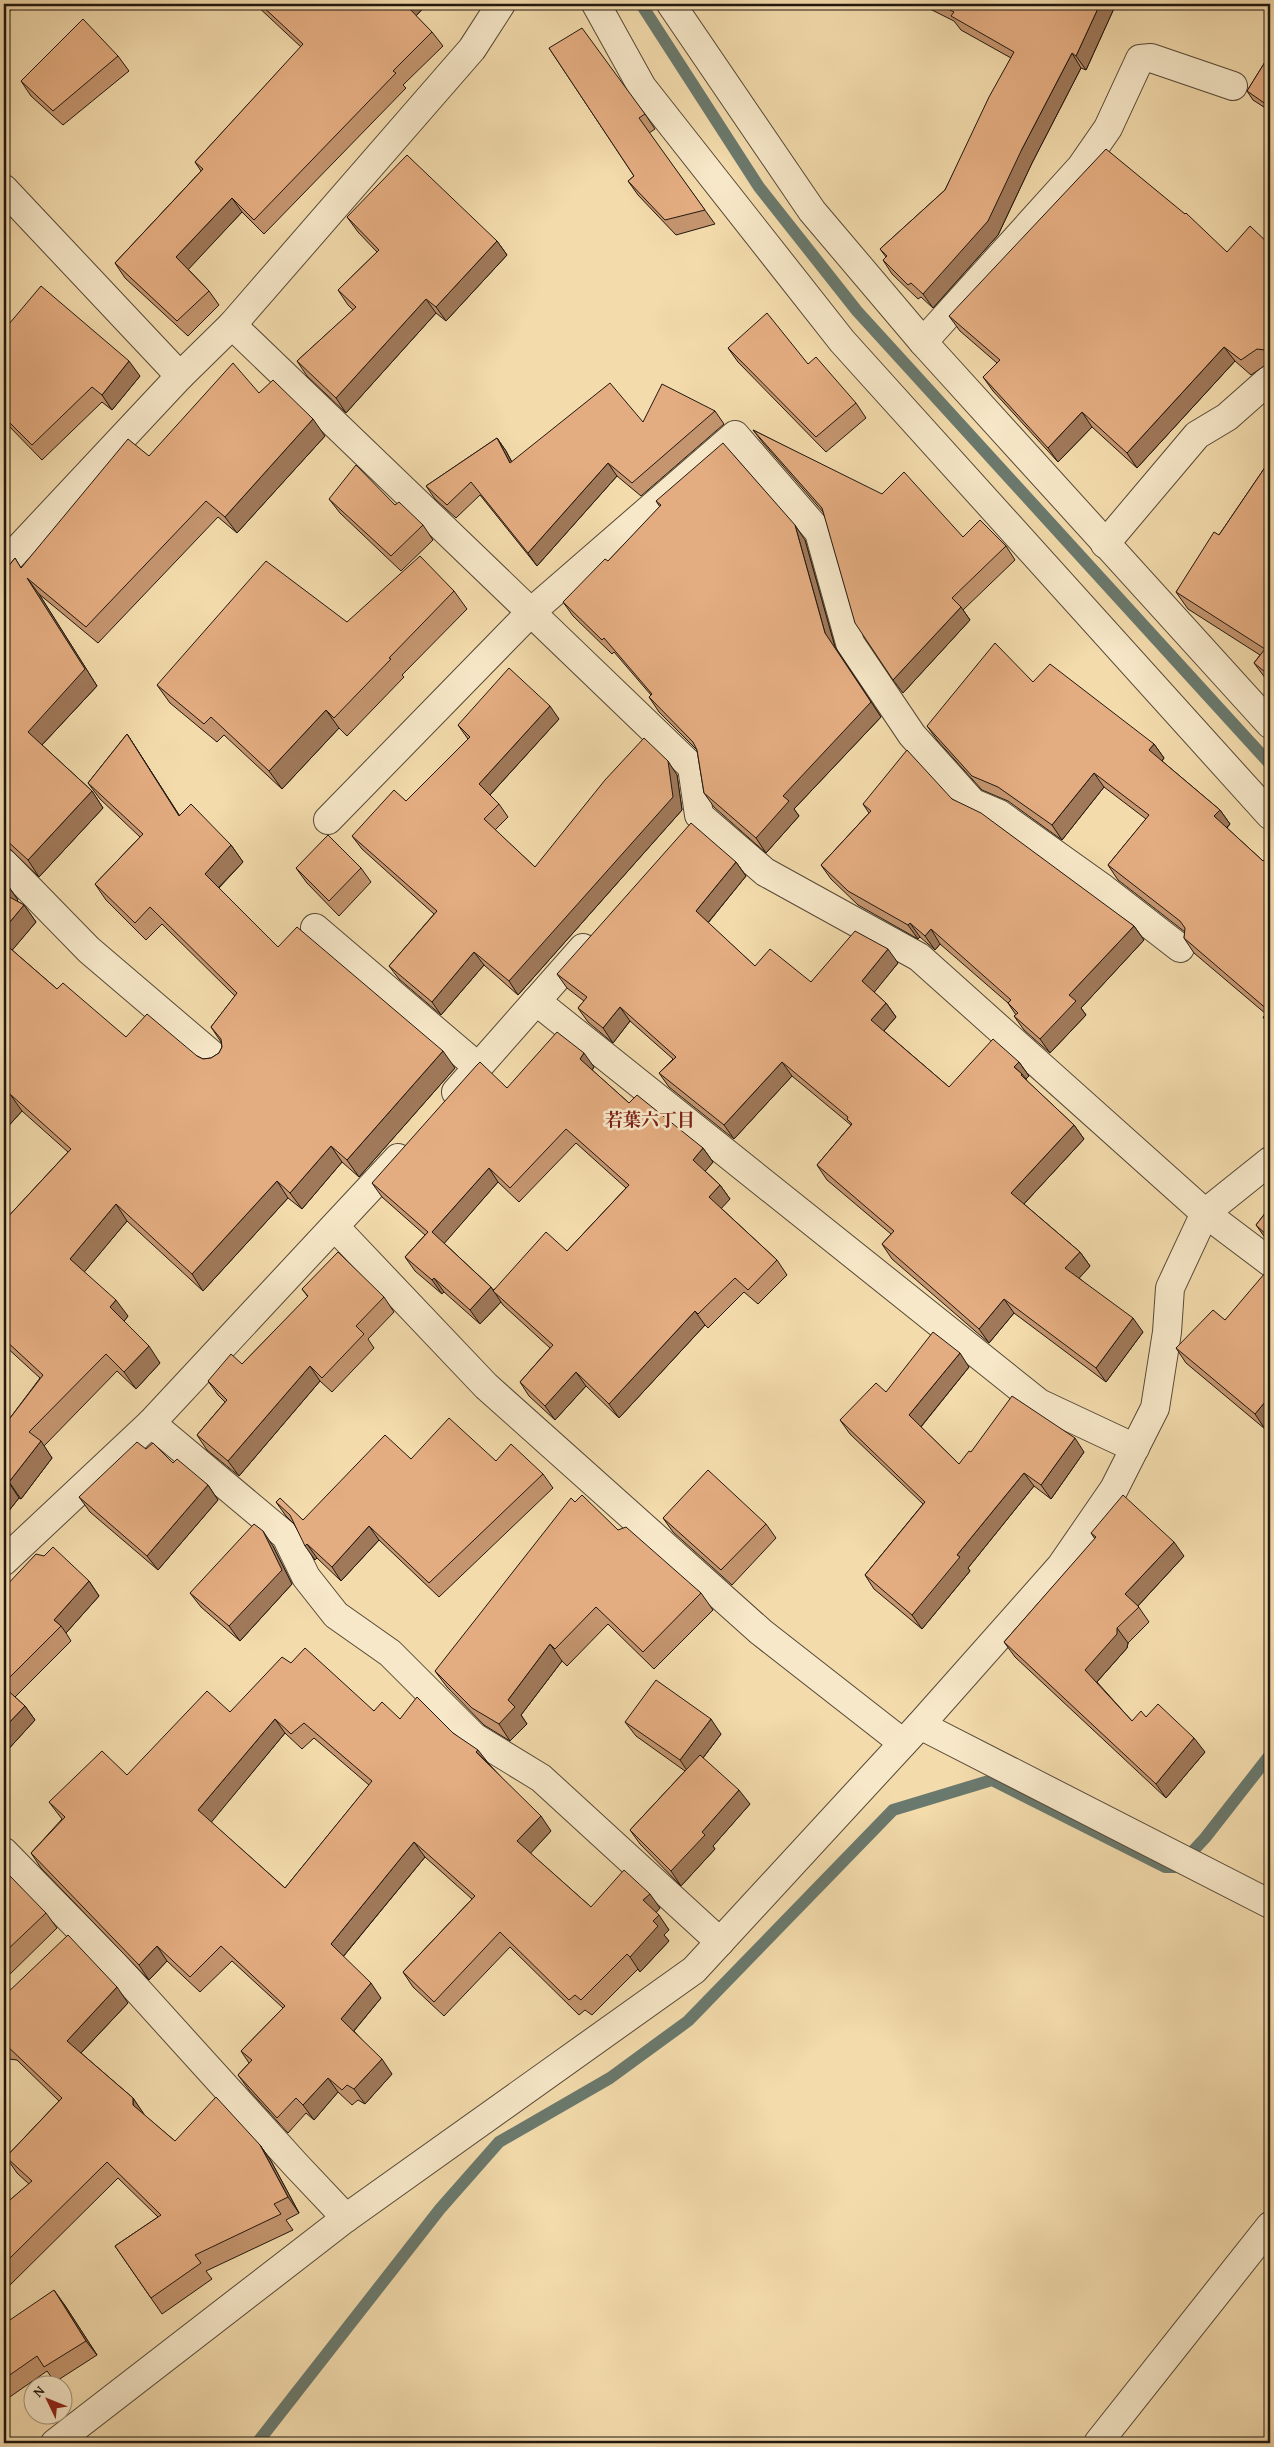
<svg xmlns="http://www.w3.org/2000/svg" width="1274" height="2447" font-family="'Gentium Book Plus','Noto Serif JP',serif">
	<rect width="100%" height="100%" fill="#f3dbac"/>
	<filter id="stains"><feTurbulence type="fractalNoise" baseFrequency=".004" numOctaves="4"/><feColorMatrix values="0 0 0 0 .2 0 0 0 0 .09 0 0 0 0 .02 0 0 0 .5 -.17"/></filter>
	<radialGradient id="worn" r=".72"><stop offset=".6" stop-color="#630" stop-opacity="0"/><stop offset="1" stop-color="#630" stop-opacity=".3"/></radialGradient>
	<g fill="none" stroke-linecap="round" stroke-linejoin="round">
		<g stroke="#6a796d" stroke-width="12">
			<path d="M641 4 759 187 857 311 1270 764"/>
			<path d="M257 2443 440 2209 499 2142 610 2078 688 2021 893 1810 992 1780 1165 1867H1178L1205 1838 1270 1755"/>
		</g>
		<g stroke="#564836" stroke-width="30">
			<g id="street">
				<path d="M596 4 642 87 842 341 1270 815"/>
				<path d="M671 4 812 211 923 342 1270 724"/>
				<path d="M4 189 180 376"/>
				<path d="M232 325 692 767 699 815 765 872 919 957 1205 1213 1270 1262"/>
				<path d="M923 342 1081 167 1108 128 1140 59 1151 58 1233 86"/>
				<path d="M1105 544 1197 435 1227 417 1270 379"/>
				<path d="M4 564 180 376 232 325 472 49 501 4"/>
				<path d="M328 820 531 612 735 435 819 532 850 643 912 735 973 803 999 814 1104 889 1180 948"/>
				<path d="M4 863 89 950 218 1060"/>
				<path d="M315 928 478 1067"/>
				<path d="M536 1001 1039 1403 1135 1448"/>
				<path d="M456 1092 583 948"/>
				<path d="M335 1227 486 1386 761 1632 903 1743"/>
				<path d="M151 1423 286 1536 306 1577 336 1615 390 1653 474 1737 541 1778 720 1942"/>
				<path d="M4 1561 151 1423 398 1158"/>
				<path d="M920 1725 1270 1904"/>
				<path d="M4 1852 113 1963 295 2164 346 2218"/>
				<path d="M55 2443 346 2218 694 1970 920 1725 1061 1566 1114 1489 1155 1408 1167 1332 1170 1288 1205 1213 1270 1161"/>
				<path d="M1098 2443 1270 2226"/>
			</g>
		</g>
		<use href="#street" stroke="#f7e8c9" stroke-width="28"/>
	</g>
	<g fill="#c4956f" stroke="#21170e" fill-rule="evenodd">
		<path d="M4 4H17L4 17Z"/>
		<path d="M255 4H427L416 16 432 32 443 46 403 85 406 88 264 234 242 212 188 269 209 291 219 305 188 336 125 278 115 263 201 171 195 162 301 47Z"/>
		<path d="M926 4H1116L1086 70 1081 68 1032 163 998 235 933 308 921 297 918 299 892 274 883 260 886 257 880 249 945 190 1011 58 961 30 954 21 930 9Z"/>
		<path d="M549 48 645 114 655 129 649 133 715 224 676 235 638 195 628 181 634 176Z"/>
		<path d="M1270 54V111L1253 100 1247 91Z"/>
		<path d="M118 56 129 71 63 125 31 96 21 81Z"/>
		<path d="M347 217 497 241 507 255 446 321 436 313 346 413 307 376 297 361 353 310 348 305 338 290 377 252 358 232Z"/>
		<path d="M1270 245V364H1267L1251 375 1235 361 1137 468 1092 427 1058 462 993 391 983 377 997 363 960 331 949 316 1227 252Z"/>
		<path d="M4 329 140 376 112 410 102 402 42 460 4 421Z"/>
		<path d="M728 348 808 364 856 403 866 418 826 452 738 362Z"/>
		<path d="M259 393 325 436 237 533 218 517 98 643 39 594 97 686 42 745 92 791 103 808 39 877 9 848H4V572L15 558 21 568 149 456Z"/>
		<path d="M715 411 724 424 641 496 617 476 537 566 480 495 456 518 435 499 426 486 497 438 506 451 512 462 643 422Z"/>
		<path d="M753 430 963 537 1006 546 1015 560 963 610 970 620 903 693 823 512 763 443Z"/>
		<path d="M1270 460V683L1266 679 1254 663 1260 655 1188 609 1176 592 1219 535Z"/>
		<path d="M329 499 395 505 423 525 433 540 401 571 340 513Z"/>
		<path d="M656 501 805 540 835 647 881 717 794 809 799 816 766 853 714 807 704 793 697 750 659 712 649 697 651 695 614 652 612 654 573 616 563 602 608 561 660 507Z"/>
		<path d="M454 591 467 609 402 675 404 677 347 736 339 728 282 789 224 735 217 742 170 703 157 685 347 622Z"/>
		<path d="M1033 682 1154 744 1164 758 1162 761 1220 810 1230 824 1227 828 1263 861 1270 862V1028L1263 1017 1266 1014 1194 953 1184 938 1185 932 1118 880 1108 865 1146 819 1104 787 1062 840 1008 801 982 790 937 740 927 726Z"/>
		<path d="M559 719 490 795 499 804 508 817 495 830 535 867 677 775 682 810 518 995 484 965 441 1015 399 979 389 966 434 914 362 849 352 836 406 801 468 739 458 725Z"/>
		<path d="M127 734 138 751 179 815 231 845 243 862 219 888 278 947 455 1068 359 1177 342 1162 302 1209 288 1198 203 1291 127 1221 84 1272 128 1316 124 1321 160 1363 136 1389 117 1371 44 1446 52 1458 21 1499 19 1498 4 1517V1426L40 1378 4 1345V1221L68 1152 22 1111 4 1131V880L18 900 17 901 24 905 36 922 12 950 57 989 126 1037 197 1056 203 1059 211 1058 219 1053 222 1047 221 1042 211 1027 235 996 162 924 146 940 106 900 95 884 140 837 100 799 88 783Z"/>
		<path d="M952 799 1134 926 1144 940 1081 1008 1086 1015 1050 1053 1024 1030 1014 1016 1016 1015 1008 1003 940 944 935 950 920 937 918 939 858 905 831 879 821 865 869 813 863 804Z"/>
		<path d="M736 862 746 876 708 923 755 966 811 982 898 963 874 992 886 1003 896 1017 884 1031 949 1087 1019 1062 1029 1076 1026 1079 1027 1081 1074 1125 1084 1139 1024 1204 1080 1252 1090 1266 1079 1278 1143 1332 1106 1382 1014 1313 989 1343 892 1259 882 1244 891 1234 827 1180 817 1165 851 1125 792 1076 734 1139 669 1087 659 1073 673 1059 630 1021 613 1043 588 1022 578 1008 584 1001 567 988 557 974Z"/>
		<path d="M296 868H361L371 882 339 916 307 883Z"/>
		<path d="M594 1067 592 1070 629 1103 703 1148 713 1162 705 1171 720 1185 730 1199 721 1208 777 1260 787 1275 758 1304 744 1292 708 1328 705 1325 619 1418 586 1386 555 1420 529 1396 520 1382 550 1348 503 1305 501 1302 480 1324 444 1292 442 1294 415 1271 405 1257 425 1235 382 1197 372 1183 507 1088ZM576 1143 626 1188 567 1251 493 1290 491 1287 444 1243 498 1182 519 1202Z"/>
		<path d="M1270 1207V1243L1266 1239 1256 1225Z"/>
		<path d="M1270 1277V1422L1265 1429 1186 1363 1176 1348 1225 1320Z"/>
		<path d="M302 1289 384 1297 394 1312 368 1339 374 1348 332 1392 320 1381 239 1476 207 1450 197 1435 225 1402 218 1395 208 1381 242 1364 308 1297Z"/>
		<path d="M969 1367 921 1427 959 1464 971 1452H1084L1051 1499 1034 1486 968 1568 970 1571 922 1629 874 1589 865 1575 923 1504 850 1434 840 1420 886 1392Z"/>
		<path d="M146 1449 173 1463 208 1485 218 1500 158 1570 90 1512 79 1497Z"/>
		<path d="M411 1459 496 1461 543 1474 553 1488 439 1597 379 1540 341 1581 317 1558 315 1560 294 1524 286 1516 276 1502 303 1520Z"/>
		<path d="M663 1518 766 1524 776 1538 732 1585 673 1532Z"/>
		<path d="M618 1530 701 1593 713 1610 654 1669 608 1624 567 1666 562 1661 521 1715 527 1724 510 1741 484 1725 447 1687 435 1671Z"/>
		<path d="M1091 1533 1184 1556 1138 1606 1149 1622 1128 1643 1127 1648 1097 1682 1132 1721 1146 1717 1205 1752 1166 1798 1015 1657 1004 1642 1095 1539Z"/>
		<path d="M273 1546 292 1584 240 1641 201 1607 190 1593Z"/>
		<path d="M89 1581 99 1596 66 1633 71 1641 15 1697 25 1706 35 1720 4 1754V1588Z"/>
		<path d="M291 1663 374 1711 400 1719 453 1733 489 1764 551 1831 530 1853 591 1907 660 1908 656 1912 669 1930 664 1935 669 1941 640 1972 638 1969 592 2015 585 2010 579 2015 510 1947 444 2016 413 1987 403 1972 472 1899 425 1857 343 1957 381 1998 354 2031 392 2074 365 2104 358 2100 352 2105 338 2092 314 2120 306 2113 288 2133 249 2090 238 2075 249 2063 241 2051 283 2008 232 1961 200 1992 167 1961 149 1980 41 1868 31 1853 62 1819 49 1802 127 1775 230 1712ZM285 1733 302 1749 314 1738 369 1785 285 1888 211 1822Z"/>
		<path d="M625 1722 721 1734 703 1758 750 1804 713 1846 715 1849 681 1886 640 1844 630 1830 685 1771 636 1736Z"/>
		<path d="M4 1880 46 1913 57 1928 4 1980Z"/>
		<path d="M4 1996 128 2003 81 2053 133 2098 144 2115 175 2141 260 2145 271 2161 299 2213 286 2220 293 2230 206 2271 212 2279 162 2314 115 2246 158 2217 118 2178 4 2291V2205L29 2184 17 2173 6 2157 59 2101 17 2060 9 2059 4 2054Z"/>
		<path d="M64 2304 97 2355 55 2382 47 2371 4 2401V2324Z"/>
	</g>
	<g fill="#a0795a" stroke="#21170e">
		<path d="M405 4H427L414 18Z"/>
		<path d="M1100 4H1116L1086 70 1076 56Z"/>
		<path d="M1072 53 1081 68 1032 163 998 235 933 308 923 294 1022 149Z"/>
		<path d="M232 198 242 212 186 272 176 257Z"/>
		<path d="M497 241 507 255 446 321 436 307Z"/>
		<path d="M426 299 436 313 346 413 336 398Z"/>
		<path d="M1224 347 1235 361 1137 468 1127 453Z"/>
		<path d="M129 361 140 376 112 410 102 395Z"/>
		<path d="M1082 412 1092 427 1058 462 1048 448Z"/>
		<path d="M313 419 325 436 237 533 225 517Z"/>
		<path d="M497 438 506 451 519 476 510 463Z"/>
		<path d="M608 463 617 476 537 566 528 553Z"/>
		<path d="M795 525 805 540 835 647 881 717 794 809 799 816 766 853 756 838 783 796 825 633Z"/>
		<path d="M27 578 39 594 97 686 39 748 28 732Z"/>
		<path d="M961 607 970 620 903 693 893 680Z"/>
		<path d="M550 706 559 719 488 797 479 784Z"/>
		<path d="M326 710 339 728 282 789 269 771Z"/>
		<path d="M127 734 138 751 190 832 179 816Z"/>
		<path d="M1154 744 1164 758 1159 764 1149 750Z"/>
		<path d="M668 761 677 775 682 810 518 995 509 981Z"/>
		<path d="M1094 773 1104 787 1062 840 1052 825Z"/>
		<path d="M92 791 103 808 39 877 28 860Z"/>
		<path d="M1220 810 1230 824 1224 830 1214 816Z"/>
		<path d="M231 845 243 862 216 890 205 874Z"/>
		<path d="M736 862 746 876 706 925 696 911Z"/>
		<path d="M6 883 18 900 10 908 4 899V886Z"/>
		<path d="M24 905 36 922 9 954 4 947V929Z"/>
		<path d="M910 923 920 937 918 939 908 925Z"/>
		<path d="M1134 926 1144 940 1081 1008 1086 1015 1050 1053 1040 1039 1069 995Z"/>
		<path d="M931 929 940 944 935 950 925 936Z"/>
		<path d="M888 949 898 963 872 995 862 981Z"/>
		<path d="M474 952 484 965 441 1015 432 1002Z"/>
		<path d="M886 1003 896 1017 881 1034 871 1020Z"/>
		<path d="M620 1007 630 1021 613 1043 603 1028Z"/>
		<path d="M443 1051 455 1068 359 1177 347 1160Z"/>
		<path d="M584 1053 594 1067 590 1073 580 1059Z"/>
		<path d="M782 1062 792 1076 734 1139 724 1125Z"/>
		<path d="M1019 1062 1029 1076 1026 1079 1022 1074 1014 1067Z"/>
		<path d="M10 1094 22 1111 4 1131V1102Z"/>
		<path d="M1074 1125 1084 1139 1021 1207 1011 1193Z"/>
		<path d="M331 1146 342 1162 302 1209 290 1193Z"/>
		<path d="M703 1148 713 1162 703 1174 693 1160Z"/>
		<path d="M489 1168 498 1182 442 1246 432 1232Z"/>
		<path d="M277 1181 288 1198 203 1291 192 1274Z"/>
		<path d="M720 1185 730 1199 719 1211 709 1197Z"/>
		<path d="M116 1204 127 1221 81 1276 70 1259Z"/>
		<path d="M1080 1252 1090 1266 1075 1283 1065 1268Z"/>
		<path d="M434 1278 444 1292 442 1294 432 1280Z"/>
		<path d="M491 1287 501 1302 480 1324 470 1310Z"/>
		<path d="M1004 1299 1014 1313 989 1343 979 1329Z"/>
		<path d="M116 1300 128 1316 122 1324 110 1307Z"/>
		<path d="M695 1311 705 1325 619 1418 609 1404Z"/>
		<path d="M1133 1318 1143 1332 1106 1382 1096 1368Z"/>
		<path d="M149 1346 160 1363 136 1389 124 1372Z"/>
		<path d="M960 1353 969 1367 919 1429 909 1415Z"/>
		<path d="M310 1366 320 1381 239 1476 228 1461Z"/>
		<path d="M576 1372 586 1386 555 1420 545 1406Z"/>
		<path d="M1270 1396V1422L1265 1429 1255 1414Z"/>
		<path d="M1075 1438 1084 1452 1051 1499 1041 1485Z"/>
		<path d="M41 1441 52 1458 21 1499 9 1482Z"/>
		<path d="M1024 1473 1034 1486 968 1568 970 1571 922 1629 912 1615 957 1555Z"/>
		<path d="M8 1481 19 1498 4 1517V1486Z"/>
		<path d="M208 1485 218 1500 158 1570 147 1556Z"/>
		<path d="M369 1526 379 1540 341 1581 332 1567Z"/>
		<path d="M263 1531 273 1546 292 1584 240 1641 229 1626Z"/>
		<path d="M1174 1542 1184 1556 1135 1609 1125 1594Z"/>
		<path d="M307 1544 317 1558 315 1560 305 1546Z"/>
		<path d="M89 1581 99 1596 66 1633 61 1626 54 1620Z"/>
		<path d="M1117 1628 1128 1643 1127 1648 1095 1684 1085 1670Z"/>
		<path d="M550 1644 562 1661 521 1715 527 1724 510 1741 499 1724 508 1700Z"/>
		<path d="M25 1706 35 1720 4 1754V1728Z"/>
		<path d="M275 1719 285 1733 209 1825 198 1810Z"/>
		<path d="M711 1719 721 1734 690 1775 680 1760Z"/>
		<path d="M1194 1738 1205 1752 1166 1798 1156 1784Z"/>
		<path d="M478 1750 489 1764 476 1752Z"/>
		<path d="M739 1790 750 1804 713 1846 715 1849 681 1886 671 1871 702 1832Z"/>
		<path d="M541 1816 551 1831 528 1856 517 1841Z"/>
		<path d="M414 1842 425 1857 341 1959 331 1944Z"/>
		<path d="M650 1894 660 1908 654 1915 643 1900Z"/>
		<path d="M659 1915 669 1930 664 1935 669 1941 640 1972 630 1957 653 1921Z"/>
		<path d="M157 1946 167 1961 149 1980 139 1965Z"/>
		<path d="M371 1983 381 1998 352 2033 341 2019Z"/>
		<path d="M117 1987 128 2003 78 2056 67 2041Z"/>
		<path d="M382 2059 392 2074 365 2104 354 2089Z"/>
		<path d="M328 2078 338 2092 314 2120 303 2105Z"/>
		<path d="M133 2098 144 2114V2121L133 2105Z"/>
		<path d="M260 2145 271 2161 299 2213 288 2197Z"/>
		<path d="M54 2290 64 2304 97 2355 86 2341Z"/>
	</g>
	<g fill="#e4ad81" stroke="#21170e" fill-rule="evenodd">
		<path d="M260 4H405L432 32 393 71 396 73 254 220 232 198 176 257 209 291 177 321 115 263 203 169 195 162 303 44Z"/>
		<path d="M938 4H1100L1076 56 1072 53 1022 149 988 221 923 294 911 283 908 285 883 260 887 256 880 249 945 190 989 97 1014 52 951 16 954 12Z"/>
		<path d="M83 19 118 56 53 111 21 81Z"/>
		<path d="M582 28 645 114 639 118 705 210 665 220 628 181 634 176 549 48Z"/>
		<path d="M1270 54V107L1247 91Z"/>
		<path d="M1106 149 1185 214 1186 213 1227 252 1250 226 1270 245V354L1265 350 1257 349 1241 360 1224 347 1127 453 1082 412 1048 448 983 377 1000 360 949 316Z"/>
		<path d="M407 155 497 241 436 307 426 299 336 398 297 361 356 307 338 290 379 250 347 217Z"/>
		<path d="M41 286 129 361 102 395 92 387 32 445 4 417V329L9 324Z"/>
		<path d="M767 313 808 364 816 357 856 403 816 437 728 348Z"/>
		<path d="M233 363 259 393 273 380 313 419 225 517 206 501 86 627 27 578 85 669 28 732 92 791 28 860 4 838V572L15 558 21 568 128 439 149 456Z"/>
		<path d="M1270 375V384L1266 380Z"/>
		<path d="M610 383 643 422 662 384 715 411 632 483 608 463 528 553 471 482 447 505 426 486 497 438 510 463Z"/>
		<path d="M1270 389V401L1267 400Z"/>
		<path d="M753 430 882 494 904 472 963 537 980 520 1006 546 952 598 961 607 893 680 855 623 822 508Z"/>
		<path d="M723 443 795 525 825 633 871 702 783 796 789 801 756 838 704 793 697 750 693 742 649 697 652 694 604 638 602 640 563 602 605 559 608 561 661 505 656 501Z"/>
		<path d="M1270 460V676L1254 663 1265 649 1176 592 1214 532 1219 535Z"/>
		<path d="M356 465 395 505 399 502 423 525 391 556 329 499Z"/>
		<path d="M420 556 454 591 389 658 391 659 334 718 326 710 269 771 211 717 204 724 157 685 266 561 347 622Z"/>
		<path d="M995 643 1033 682 1050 664 1154 744 1149 750 1220 810 1214 816 1263 861 1266 858 1270 862V1024L1263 1017 1269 1011 1184 938 1185 928 1180 921 1108 865 1149 815 1094 773 1052 825 998 787 972 776 927 726Z"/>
		<path d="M509 668 550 706 479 784 499 804 484 819 535 867 605 780 644 738 668 761 673 797 509 981 474 952 432 1002 389 966 437 911 352 836 394 790 406 801 470 737 458 725Z"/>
		<path d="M127 734 179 816 191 804 231 845 205 874 278 947 297 927 443 1051 347 1160 331 1146 290 1193 277 1181 192 1274 116 1204 70 1259 116 1300 110 1307 149 1346 124 1372 106 1354 29 1432 41 1441 9 1482 8 1481 4 1486V1426L43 1375 4 1339V1221L71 1149 10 1094 4 1102V943L57 989 63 983 126 1037 147 1014 197 1056 203 1059 211 1058 219 1053 222 1047 221 1039 211 1027 237 993 150 907 135 923 95 884 143 834 88 783Z"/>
		<path d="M907 750 952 799 981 813 1134 926 1069 995 1076 1001 1040 1039 1014 1016 1018 1013 1008 1003 1011 1000 931 929 925 936 910 923 908 925 848 891 821 865 871 811 863 804Z"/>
		<path d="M691 823 736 862 696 911 755 966 770 949 811 982 855 931 888 949 862 981 886 1003 871 1020 949 1087 993 1039 1019 1062 1014 1067 1022 1074 1021 1075 1074 1125 1011 1193 1080 1252 1065 1268 1133 1318 1096 1368 1004 1299 979 1329 882 1244 894 1231 817 1165 852 1124 847 1119 848 1117 782 1062 724 1125 659 1073 676 1057 620 1007 603 1028 578 1008 587 997 557 974Z"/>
		<path d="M328 835 361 868 329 901 296 868Z"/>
		<path d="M4 894 24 905 4 929Z"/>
		<path d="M557 1032 584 1053 580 1059 629 1103 637 1095 703 1148 693 1160 720 1185 709 1197 777 1260 748 1290 735 1278 698 1314 695 1311 609 1404 576 1372 545 1406 520 1382 553 1345 493 1291 546 1232 567 1251 629 1185 566 1129 510 1188 489 1168 432 1232 491 1287 470 1310 434 1278 432 1280 405 1257 428 1232 372 1183 476 1066 480 1062 507 1088Z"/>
		<path d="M1270 1207V1238L1256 1225Z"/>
		<path d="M338 1252 384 1297 356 1326 364 1334 322 1378 310 1366 228 1461 197 1435 227 1400 208 1381 231 1354 242 1364 308 1296 302 1289Z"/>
		<path d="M1265 1273 1270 1277V1396L1255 1414 1176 1348 1213 1310 1225 1320Z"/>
		<path d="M933 1332 960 1353 909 1415 959 1464 969 1451 971 1452 1012 1396 1075 1438 1041 1485 1024 1473 957 1555 960 1557 912 1615 865 1575 925 1502 840 1420 876 1383 886 1392Z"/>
		<path d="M449 1418 496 1461 511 1444 543 1474 429 1583 369 1526 332 1567 307 1544 305 1546 290 1515 276 1502 280 1498 303 1520 385 1435 411 1459Z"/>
		<path d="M137 1442 146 1449 153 1443 173 1463 177 1459 208 1485 147 1556 79 1497Z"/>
		<path d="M708 1470 766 1524 721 1570 663 1518Z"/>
		<path d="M582 1495 618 1530 626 1527 701 1593 643 1652 596 1607 555 1649 550 1644 508 1700 515 1707 499 1724 472 1708 435 1671 571 1498 575 1502Z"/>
		<path d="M1123 1495 1174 1542 1125 1594 1139 1607 1117 1628V1634L1085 1670 1132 1721 1141 1711 1146 1717 1158 1704 1194 1738 1156 1784 1004 1642 1096 1537 1091 1533Z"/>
		<path d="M254 1524 263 1531 282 1570 229 1626 190 1593Z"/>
		<path d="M53 1547 89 1581 54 1620 61 1626 4 1683V1588L36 1554 44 1556Z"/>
		<path d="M305 1648 374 1711 382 1702 400 1719 417 1697 453 1733 478 1750 476 1752 541 1816 517 1841 591 1907 624 1870 650 1894 643 1900 659 1915 653 1921 658 1926 630 1957 627 1954 581 2000 575 1995 569 2000 500 1932 434 2002 403 1972 475 1896 414 1842 331 1944 371 1983 341 2019 382 2059 354 2089 347 2085 342 2090 328 2078 303 2105 296 2098 277 2118 238 2075 252 2060 241 2051 285 2006 221 1946 190 1977 157 1946 139 1965 31 1853 65 1817 49 1802 102 1751 127 1775 207 1691 230 1712 282 1657 291 1663ZM275 1719 291 1734 304 1723 372 1781 285 1888 198 1810Z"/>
		<path d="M656 1680 711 1719 680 1760 625 1722Z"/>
		<path d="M4 1687 25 1706 4 1728Z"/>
		<path d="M700 1755 739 1790 702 1832 705 1835 671 1871 630 1830Z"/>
		<path d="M9 1875 46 1913 4 1953V1880Z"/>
		<path d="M68 1935 117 1987 67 2041 133 2098V2105L175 2141 216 2097 260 2145 288 2197 274 2204 281 2214 195 2255 201 2263 151 2298 115 2246 161 2215 107 2162 4 2264V2205L32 2181 6 2157 62 2098 5 2044H4V1996Z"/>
		<path d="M54 2290 86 2341 44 2367 37 2356 4 2379V2324Z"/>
	</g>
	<g text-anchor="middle" stroke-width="5" stroke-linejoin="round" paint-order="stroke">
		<g font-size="18" font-weight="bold" fill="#7a1f14" stroke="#f7e8c9">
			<text x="650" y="1126">若葉六丁目</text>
		</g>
	</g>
	<rect width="1274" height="2447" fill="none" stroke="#f3dbac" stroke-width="20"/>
	<rect x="5" y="5" width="1264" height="2437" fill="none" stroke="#21170e" stroke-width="2.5"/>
	<rect x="10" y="10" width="1254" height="2427" fill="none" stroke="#21170e"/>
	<g transform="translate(48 2400) rotate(313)"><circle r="24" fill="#f7e8c9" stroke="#a1947e"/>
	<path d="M0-4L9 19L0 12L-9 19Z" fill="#8f2418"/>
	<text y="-8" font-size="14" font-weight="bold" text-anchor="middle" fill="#21170e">N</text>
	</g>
	<rect width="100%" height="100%" filter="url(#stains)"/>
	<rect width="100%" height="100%" fill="url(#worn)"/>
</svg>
